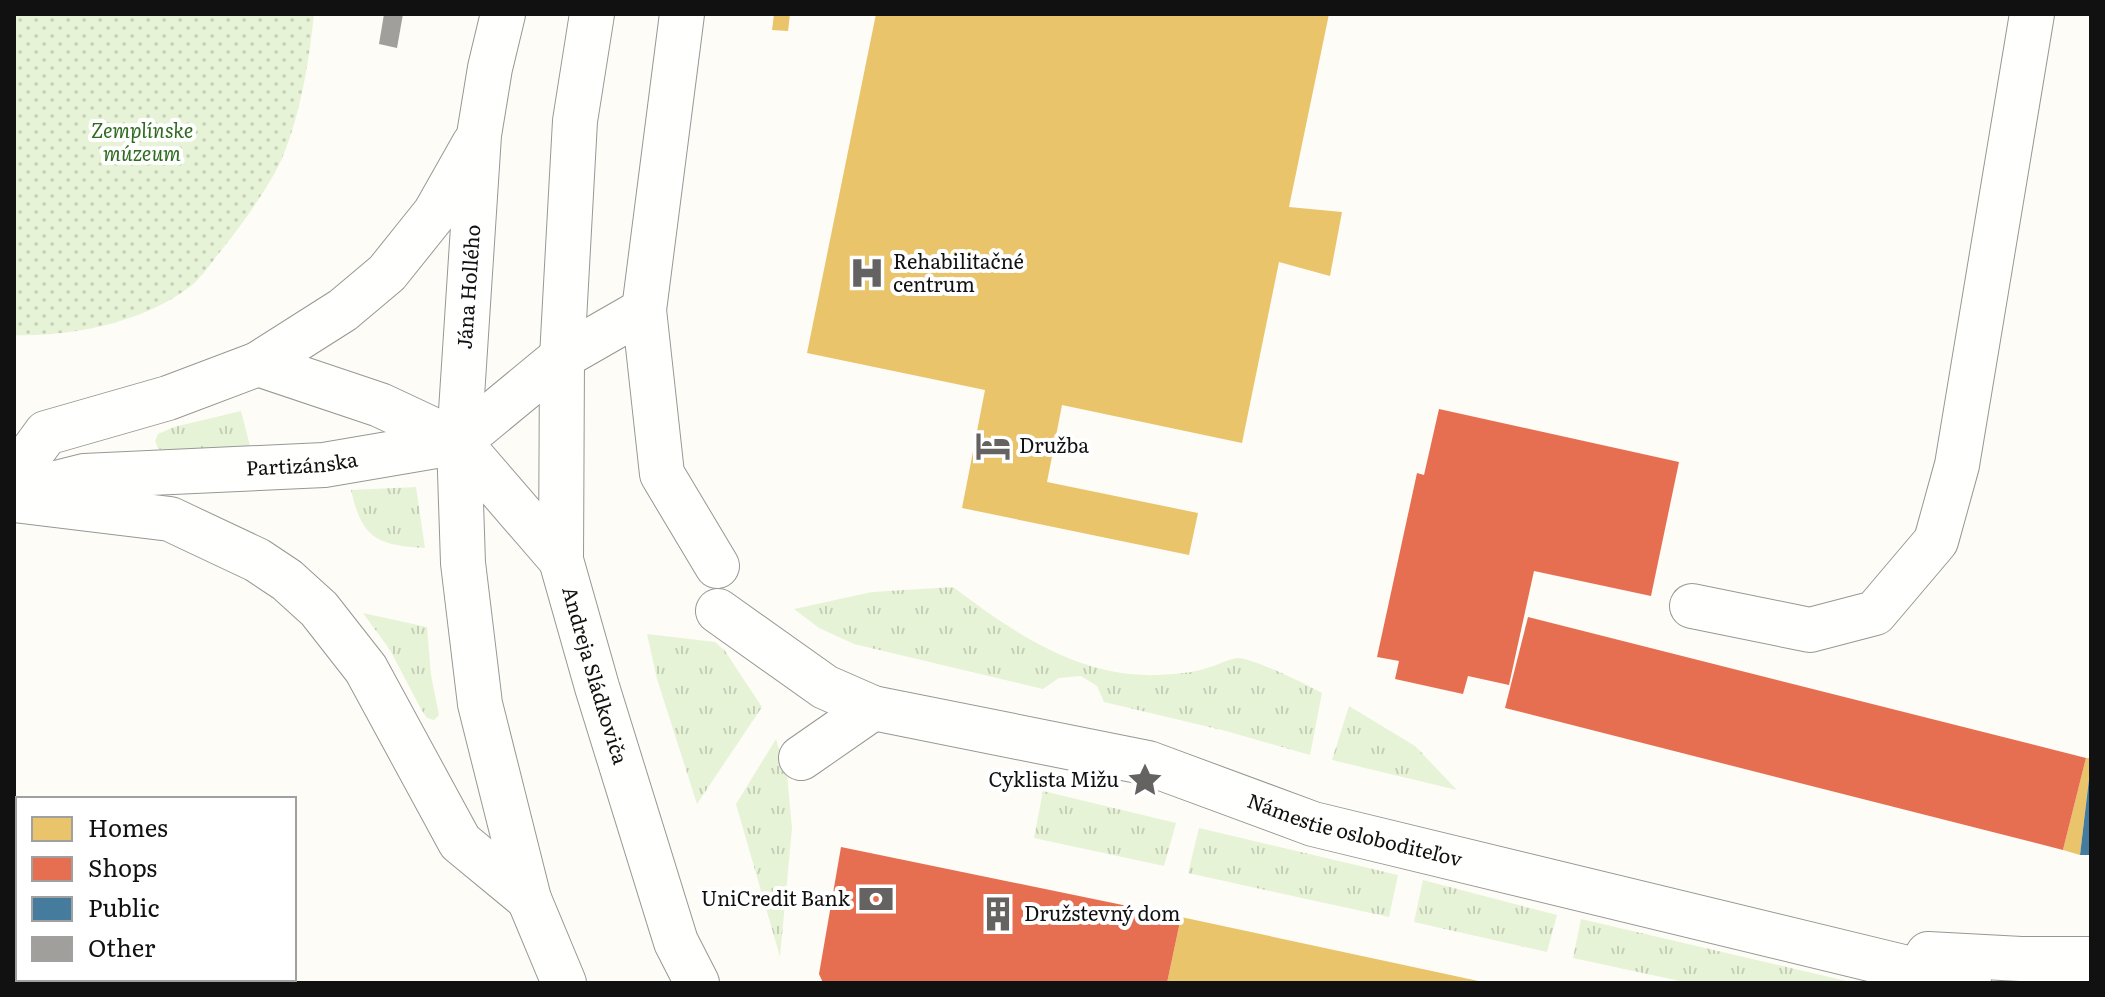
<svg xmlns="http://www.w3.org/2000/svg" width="2105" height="997" font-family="Literata,serif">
	<defs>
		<pattern id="grass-tufts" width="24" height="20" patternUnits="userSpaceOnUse" patternTransform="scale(2)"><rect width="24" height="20" fill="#e7f3d7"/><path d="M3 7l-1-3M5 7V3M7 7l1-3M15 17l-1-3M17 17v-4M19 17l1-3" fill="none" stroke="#c5cfb8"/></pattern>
		<pattern id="park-dots" width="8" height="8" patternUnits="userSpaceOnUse" patternTransform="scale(2)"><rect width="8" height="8" fill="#e7f3d7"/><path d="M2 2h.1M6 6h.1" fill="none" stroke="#c5cfb8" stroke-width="1.8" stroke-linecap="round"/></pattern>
		<pattern id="water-rules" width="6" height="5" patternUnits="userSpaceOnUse" patternTransform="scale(2)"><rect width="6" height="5" fill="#cde8f7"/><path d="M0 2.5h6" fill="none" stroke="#afc6d3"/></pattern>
	</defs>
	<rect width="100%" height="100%" fill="#fdfcf7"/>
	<g fill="url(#grass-tufts)">
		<path d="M241 411 250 446 166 452 158 448 155 441 158 434 174 427Z"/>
		<path d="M416 487 425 548C377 545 362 539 351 490Z"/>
		<path d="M953 587C1014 633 1079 678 1158 675 1174 674 1193 673 1207 668 1216 666 1228 659 1237 658 1253 658 1306 684 1322 693L1310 755 1226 731 1104 702 1097 686 1081 676 1059 678 1043 689 854 644 819 628 794 609 872 592Z"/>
		<path d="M363 613 427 627 431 675 439 715 434 720 427 718 421 709 390 650Z"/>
		<path d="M647 634 715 642 725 651 762 707 697 804 657 679Z"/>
		<path d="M1349 706 1415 746 1457 790 1332 760Z"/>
		<path d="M776 739 787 775 792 828 780 957 736 804Z"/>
		<path d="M1043 791 1176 823 1164 866 1034 838Z"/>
		<path d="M1199 828 1398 875 1389 917 1188 873Z"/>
		<path d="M1423 880 1557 915 1547 952 1414 922Z"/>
		<path d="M1581 919 1855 983H1689L1573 958Z"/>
	</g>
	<path fill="url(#park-dots)" d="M14 14H314C309 61 301 112 283 156 273 181 241 226 223 248 213 260 204 275 192 285 146 322 72 337 14 335Z"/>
	<path fill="url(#water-rules)" d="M14 848 18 850V979H165L170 983H14Z"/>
	<g fill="#e9c46a">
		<path d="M774 14H790L788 31 772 30Z"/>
		<path d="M876 14H1329L1289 207 1342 212 1330 276 1279 262 1242 443 1062 405 1047 482 1198 513 1189 555 962 508 985 390 807 353Z"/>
		<path d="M2086 758H2091V761L2080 855 2063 850Z"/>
		<path d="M1181 917 1483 982V983H1167Z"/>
	</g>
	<g fill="#e76f51">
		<path d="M1439 409 1679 462 1651 596 1534 571 1509 685 1468 676 1463 694 1395 679 1399 661 1377 657 1417 473 1424 475Z"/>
		<path d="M1528 617 2086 758 2063 850 1505 708Z"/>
		<path d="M841 847 1181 917 1167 983H823L819 974Z"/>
	</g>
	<path fill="#457b9d" d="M2089 779H2091V855H2080Z"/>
	<path fill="#a19f9c" d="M384 14H403L397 48 379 44Z"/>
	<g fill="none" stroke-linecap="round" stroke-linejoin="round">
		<g stroke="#979795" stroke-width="46">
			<g id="minor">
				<path d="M503 14 490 68 479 135 459 442 463 563 480 704 529 899 564 983"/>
				<path id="s1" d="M592 14 575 121 562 357 561 560 597 687 676 942 697 983"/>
				<path d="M682 14 644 310 662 474 717 566"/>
				<path d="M258 364 380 405 459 442 561 560"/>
				<path d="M14 477 46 433 168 398 258 364 343 310 387 273 435 213 474 144"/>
				<path id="s2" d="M24 491 84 476 324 465 459 442 562 357 644 310"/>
				<path d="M14 500 170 519 257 560 287 580 319 609 366 669 460 842 529 899"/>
				<path d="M1692 606 1810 630 1875 613 1936 541 1957 465 2032 14"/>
				<path id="s3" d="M718 611 825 687 873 708 1148 763 1313 824 1969 983"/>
				<path d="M801 758 873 708"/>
				<path d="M1928 954 2021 959H2091"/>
			</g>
		</g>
		<use href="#minor" stroke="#fffffe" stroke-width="44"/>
	</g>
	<defs>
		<g id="hospital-bare" transform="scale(2.76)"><path d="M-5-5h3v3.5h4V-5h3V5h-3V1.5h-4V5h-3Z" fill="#646362" stroke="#fff" stroke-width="2.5" paint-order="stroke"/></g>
		<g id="hotel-bare" transform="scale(2.76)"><path d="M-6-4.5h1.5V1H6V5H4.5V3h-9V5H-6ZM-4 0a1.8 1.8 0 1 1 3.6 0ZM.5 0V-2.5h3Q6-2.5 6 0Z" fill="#646362" stroke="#fff" stroke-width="2.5" paint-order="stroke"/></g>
		<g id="sight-bare" transform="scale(2.76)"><path d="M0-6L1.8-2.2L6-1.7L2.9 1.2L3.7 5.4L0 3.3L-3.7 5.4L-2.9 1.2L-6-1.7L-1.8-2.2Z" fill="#646362" stroke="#fff" stroke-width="2.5" paint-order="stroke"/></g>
		<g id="bank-bare" transform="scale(2.76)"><path d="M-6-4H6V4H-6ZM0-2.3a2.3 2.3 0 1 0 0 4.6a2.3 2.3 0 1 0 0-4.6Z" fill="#646362" stroke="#fff" stroke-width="2.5" paint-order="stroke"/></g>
		<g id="building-bare" transform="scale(2.76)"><path d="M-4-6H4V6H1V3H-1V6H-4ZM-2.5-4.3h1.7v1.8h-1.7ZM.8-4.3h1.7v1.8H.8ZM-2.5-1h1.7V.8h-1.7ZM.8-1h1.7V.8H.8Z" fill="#646362" stroke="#fff" stroke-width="2.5" paint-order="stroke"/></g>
	</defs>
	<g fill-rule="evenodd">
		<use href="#hospital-bare" x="867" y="273"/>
		<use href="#hotel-bare" x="993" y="446"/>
		<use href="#sight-bare" x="1145" y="780"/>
		<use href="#bank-bare" x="876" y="899"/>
		<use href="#building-bare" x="998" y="914"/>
	</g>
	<g text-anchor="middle" stroke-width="8" stroke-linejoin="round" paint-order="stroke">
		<g font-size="20" font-style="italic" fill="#2f6b1f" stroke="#fff">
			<text x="142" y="138">Zemplínske<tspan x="142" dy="23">múzeum</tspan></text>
		</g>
		<g font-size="20" fill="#111" stroke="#fff" text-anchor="start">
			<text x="893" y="269">Rehabilitačné<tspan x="893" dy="23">centrum</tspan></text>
			<text x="1019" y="453">Družba</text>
			<text x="1119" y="787" text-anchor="end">Cyklista Mižu</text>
			<text x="850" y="906" text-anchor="end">UniCredit Bank</text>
			<text x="1024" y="921">Družstevný dom</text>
		</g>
		<g font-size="20" fill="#111" stroke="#fff">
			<text transform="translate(469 287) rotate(-86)" y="7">Jána Hollého</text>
			<text dy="7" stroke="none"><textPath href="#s2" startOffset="280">Partizánska</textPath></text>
			<text dy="7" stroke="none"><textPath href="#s1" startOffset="668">Andreja Sládkoviča</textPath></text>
			<text dy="7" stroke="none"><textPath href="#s3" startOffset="682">Námestie osloboditeľov</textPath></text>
		</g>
	</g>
	<rect width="2105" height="997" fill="none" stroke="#111111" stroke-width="32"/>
	<rect x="16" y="797" width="280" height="184" fill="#ffffff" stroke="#a0a0a0" stroke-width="2"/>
	<rect x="32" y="817" width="40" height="24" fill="#e9c46a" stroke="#a0a0a0" stroke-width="2"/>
	<text x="88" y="837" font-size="24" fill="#111111">Homes</text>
	<rect x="32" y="857" width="40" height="24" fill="#e76f51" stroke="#a0a0a0" stroke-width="2"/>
	<text x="88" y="877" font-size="24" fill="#111111">Shops</text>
	<rect x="32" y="897" width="40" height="24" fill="#457b9d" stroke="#a0a0a0" stroke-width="2"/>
	<text x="88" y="917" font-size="24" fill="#111111">Public</text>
	<rect x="32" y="937" width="40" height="24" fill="#a19f9c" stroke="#a0a0a0" stroke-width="2"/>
	<text x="88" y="957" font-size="24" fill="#111111">Other</text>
</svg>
